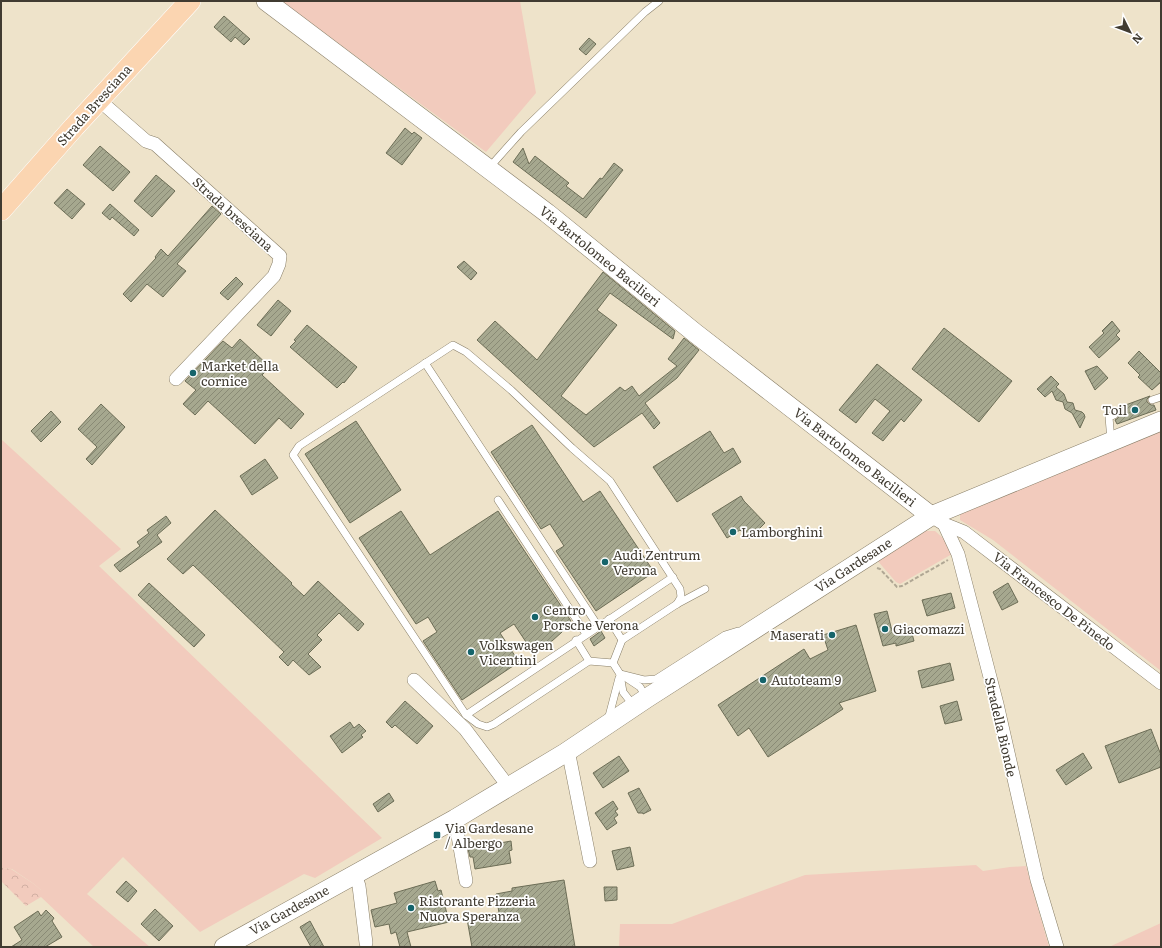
<svg xmlns="http://www.w3.org/2000/svg" width="1162" height="948" font-family="Literata,serif">
	<defs>
		<pattern id="forest-crowns" width="20" height="18" patternUnits="userSpaceOnUse"><rect width="20" height="18" fill="#f2cbbd"/><path d="M2 6a3 3 0 1 1 6 0M12 15a3 3 0 1 1 6 0" fill="none" stroke="#d1afa3"/></pattern>
		<pattern id="building-hatch" width="6" height="6" patternUnits="userSpaceOnUse"><rect width="6" height="6" fill="#a6a88f"/><path d="M-1 1l2-2M0 6l6-6M5 7l2-2" fill="none" stroke="#898a75"/></pattern>
	</defs>
	<rect width="100%" height="100%" fill="#eee3ca"/>
	<g fill="#f2cbbd">
		<path d="M281 1H520L536 93 486 152Z"/>
		<path d="M1161 429V671L993 540 960 520V514Z"/>
		<path d="M1 439 121 549 99 566 382 838 315 878 304 874 200 932 123 857 87 894 150 947H94L41 897V890L34 884 12 869 3 868 1 866Z"/>
		<path d="M926 531H935L944 539 952 554 900 584 896 582 876 559Z"/>
		<path d="M976 865 983 871 1010 867 1026 866 1049 947H619L620 924H672L805 875Z"/>
		<path d="M1161 923V947H1109Z"/>
	</g>
	<path fill="url(#forest-crowns)" d="M1 866 3 868 11 869 34 884 41 890V897L26 906 1 881Z"/>
	<g fill="url(#building-hatch)" stroke="#6c6d56">
		<path d="M224 16 250 39 244 45 235 37 231 42 214 27Z"/>
		<path d="M589 38 596 44 586 55 579 49Z"/>
		<path d="M405 128 412 134 414 132 422 138 402 165 386 153Z"/>
		<path d="M100 146 130 172 113 191 83 165Z"/>
		<path d="M523 148 529 164 535 156 569 183 566 186 583 199 600 178 602 179 614 163 623 170 586 218 513 162Z"/>
		<path d="M156 175 175 191 152 217 134 201Z"/>
		<path d="M67 189 85 204 72 219 54 203Z"/>
		<path d="M110 204 139 230 134 236 112 217 110 220 102 213Z"/>
		<path d="M212 206 221 214 177 264 186 271 163 297 147 284 131 302 123 294 156 258 155 257 161 249 168 256Z"/>
		<path d="M464 261 477 273 471 280 457 267Z"/>
		<path d="M603 272 675 331 673 339 610 293 597 310 617 325 561 396 586 415 620 387 625 391 632 386 639 396 677 366 668 359 684 338 699 350 677 378 645 403 660 423 654 429 642 413 594 447 477 340 495 321 537 360Z"/>
		<path d="M236 277 243 284 228 300 220 293Z"/>
		<path d="M278 300 291 311 271 336 257 325Z"/>
		<path d="M1112 321 1120 331 1116 335 1120 339 1099 358 1089 347 1104 333 1102 331Z"/>
		<path d="M307 325 357 367 344 383 343 382 337 388 290 347 296 341 294 340Z"/>
		<path d="M944 328 1012 381 979 422 912 369Z"/>
		<path d="M240 339 270 367 262 375 304 414 291 429 279 418 255 444 208 401 195 415 183 404 196 390 185 381 223 341 232 348Z"/>
		<path d="M1139 351 1161 373V382L1152 390 1138 377 1140 375 1128 363Z"/>
		<path d="M877 364 922 400 904 422 901 419 883 441 872 433 890 411 875 399 856 423 839 410Z"/>
		<path d="M1097 366 1108 378 1095 390 1085 371Z"/>
		<path d="M1051 376 1059 384 1056 387 1064 394 1067 402 1073 403 1075 410 1082 412 1084 414 1085 417 1080 428 1072 413 1065 409 1063 402 1056 400 1052 391 1045 397 1037 389Z"/>
		<path d="M1150 396 1147 399V402L1151 405H1154L1156 410 1117 424 1115 420 1118 418 1119 414 1117 411 1112 410Z"/>
		<path d="M101 404 125 427 92 465 86 459 97 447 78 429Z"/>
		<path d="M51 411 61 422 41 442 31 431Z"/>
		<path d="M356 421 401 490 350 523 305 454Z"/>
		<path d="M532 425 583 502 600 491 654 572 596 611 556 551 564 546 550 524 541 529 491 452Z"/>
		<path d="M710 431 724 453 733 448 741 462 677 502 653 467Z"/>
		<path d="M265 459 278 478 252 495 240 476Z"/>
		<path d="M741 496 744 501 765 523 749 539 740 530 727 538 712 514Z"/>
		<path d="M215 510 292 583 291 584 304 596 318 581 364 624 358 631 339 613 317 635 322 640 308 654 321 667 309 675 293 660 288 666 279 657 284 652 193 565 183 574 167 559Z"/>
		<path d="M401 511 430 555 498 511 571 621 562 632 552 641 541 645 530 648 514 624 500 633 519 662 462 700 423 641 437 632 428 617 416 624 359 538Z"/>
		<path d="M166 516 171 523 157 535 162 542 120 572 114 565 140 546 137 542 149 533 147 530Z"/>
		<path d="M149 583 205 635 194 647 138 595Z"/>
		<path d="M1008 583 1018 602 1002 610 993 592Z"/>
		<path d="M951 593 955 608 927 616 922 600Z"/>
		<path d="M887 611 892 631 910 626 914 641 896 646V643L883 646 874 614Z"/>
		<path d="M856 625 876 691 839 703 843 709 768 757 749 728 738 736 718 705 804 649 810 659 828 650 823 635Z"/>
		<path d="M601 631 605 638 594 646 590 639Z"/>
		<path d="M950 663 954 680 922 688 918 671Z"/>
		<path d="M405 701 433 726 417 744 395 725 392 728 386 722Z"/>
		<path d="M957 701 962 720 945 724 940 706Z"/>
		<path d="M350 722 354 728 359 724 366 731 361 735 363 737 342 753 330 736Z"/>
		<path d="M1151 729 1161 755V767L1119 783 1105 746Z"/>
		<path d="M1083 753 1092 768 1066 785 1056 770Z"/>
		<path d="M619 756 629 771 603 788 593 773Z"/>
		<path d="M639 788 651 810 643 814V813H638L628 793Z"/>
		<path d="M389 793 394 801 378 812 373 804Z"/>
		<path d="M613 801 618 809 615 811 618 815 614 818 617 823 607 830 595 813Z"/>
		<path d="M511 841 512 850 509 851 511 863 475 869 473 857H470L468 849Z"/>
		<path d="M630 847 634 866 617 870 612 851Z"/>
		<path d="M564 880 575 947H472L467 919 499 913 496 894 512 891V888Z"/>
		<path d="M126 881 137 891 128 902 116 892Z"/>
		<path d="M435 881 438 891 441 890 449 922 407 932 411 947H400L396 932 391 934 389 924 375 927 371 910 397 903 394 893Z"/>
		<path d="M604 887H617V900L605 901Z"/>
		<path d="M155 909 173 926 159 941 141 924Z"/>
		<path d="M46 910 54 918 52 921 62 937 45 947H11L22 940 14 927 38 911 41 916Z"/>
		<path d="M310 921 324 947H311L300 927Z"/>
	</g>
	<g fill="none" stroke-linecap="round" stroke-linejoin="round">
		<g stroke="#887e67" stroke-width="8">
			<g id="lane">
				<path d="M488 169 521 132 645 12 659 1"/>
				<path d="M425 363 598 626"/>
				<path d="M1152 400 1161 397"/>
				<path d="M1111 441 1109 417 1114 415"/>
				<path d="M498 500 586 634"/>
				<path d="M609 619 622 640"/>
				<path d="M576 640 589 661"/>
				<path d="M613 663 589 661 494 724 487 727 478 724 466 715 673 577"/>
				<path d="M620 674 644 680 656 679 725 635 738 631"/>
				<path d="M625 677 640 687 646 697"/>
				<path d="M634 706 623 692 620 674 613 663 622 640 677 604 705 589"/>
				<path d="M466 715 293 455 299 446 453 345 466 352 511 390 572 448 610 481 680 589 681 597 677 604"/>
				<path d="M608 720 619 678"/>
			</g>
		</g>
		<g stroke="#887e67" stroke-width="14">
			<g id="street">
				<path d="M99 100 146 141 155 144 280 256 279 264 274 276 176 379"/>
				<path d="M931 516 944 524 958 554 997 704 1037 880 1057 947"/>
				<path d="M944 524 964 532 1161 683"/>
				<path d="M414 680 465 729 508 786"/>
				<path d="M568 750 590 861"/>
				<path d="M455 819 466 881"/>
				<path d="M355 874 359 886 366 943"/>
			</g>
		</g>
		<g stroke="#887e67" stroke-width="20">
			<g id="secondary">
				<path d="M266 1 547 213 695 333 931 516"/>
				<path d="M224 947 455 819 565 753 647 698 931 516 1161 421"/>
			</g>
		</g>
		<g stroke="#fff" stroke-width="22">
			<path id="primary" d="M1 210 74 127 190 1"/>
		</g>
		<path stroke="#b0a794" stroke-width="2" stroke-dasharray="4 2" stroke-linecap="butt" d="M877 568 880 569 897 587 902 586 948 560"/>
		<use href="#lane" stroke="#fff" stroke-width="7"/>
		<use href="#street" stroke="#fff" stroke-width="13"/>
		<use href="#secondary" stroke="#fff" stroke-width="19"/>
		<use href="#primary" stroke="#fbd5b1" stroke-width="21"/>
	</g>
	<g fill="#15646b" stroke="#fff" stroke-width="1.5">
		<circle cx="193" cy="373" r="4"/>
		<circle cx="1135" cy="410" r="4"/>
		<circle cx="733" cy="532" r="4"/>
		<circle cx="605" cy="562" r="4"/>
		<circle cx="535" cy="617" r="4"/>
		<circle cx="885" cy="629" r="4"/>
		<circle cx="832" cy="635" r="4"/>
		<circle cx="471" cy="652" r="4"/>
		<circle cx="763" cy="680" r="4"/>
		<rect x="433" y="831" width="8" height="8" rx="2"/>
		<circle cx="411" cy="908" r="4"/>
	</g>
	<g text-anchor="middle" stroke-width="3.5" stroke-linejoin="round" paint-order="stroke">
		<g font-size="13" fill="#403b31" stroke="#fff">
			<text transform="translate(94 105) rotate(-48)" y="5">Strada Bresciana</text>
			<text transform="translate(233 214) rotate(42)" y="5">Strada bresciana</text>
			<text transform="translate(600 256) rotate(39)" y="5">Via Bartolomeo Bacilieri</text>
			<text transform="translate(855 457) rotate(38)" y="5">Via Bartolomeo Bacilieri</text>
			<text transform="translate(853 565) rotate(-33)" y="5">Via Gardesane</text>
			<text transform="translate(1054 601) rotate(38)" y="5">Via Francesco De Pinedo</text>
			<text transform="translate(1001 727) rotate(77)" y="5">Stradella Bionde</text>
			<text transform="translate(289 910) rotate(-29)" y="5">Via Gardesane</text>
		</g>
		<g font-size="13" fill="#403b31" stroke="#fff" text-anchor="start">
			<text x="201" y="371">Market della<tspan x="201" dy="15">cornice</tspan></text>
			<text x="1127" y="415" text-anchor="end">Toil</text>
			<text x="741" y="537">Lamborghini</text>
			<text x="613" y="560">Audi Zentrum<tspan x="613" dy="15">Verona</tspan></text>
			<text x="543" y="615">Centro<tspan x="543" dy="15">Porsche Verona</tspan></text>
			<text x="893" y="634">Giacomazzi</text>
			<text x="824" y="640" text-anchor="end">Maserati</text>
			<text x="479" y="650">Volkswagen<tspan x="479" dy="15">Vicentini</tspan></text>
			<text x="771" y="685">Autoteam 9</text>
			<text x="445" y="833">Via Gardesane<tspan x="445" dy="15">/ Albergo</tspan></text>
			<text x="419" y="906">Ristorante Pizzeria<tspan x="419" dy="15">Nuova Speranza</tspan></text>
		</g>
	</g>
	<rect width="1162" height="948" fill="none" stroke="#403b31" stroke-width="4"/>
	<g transform="translate(1130 32) rotate(132)" stroke="#ffffff" stroke-width="3" paint-order="stroke">
	<path d="M0-3L7 15L0 10L-7 15Z" fill="#403b31"/>
	<text y="-6" font-size="11" font-weight="bold" text-anchor="middle" fill="#403b31">N</text>
	</g>
</svg>
